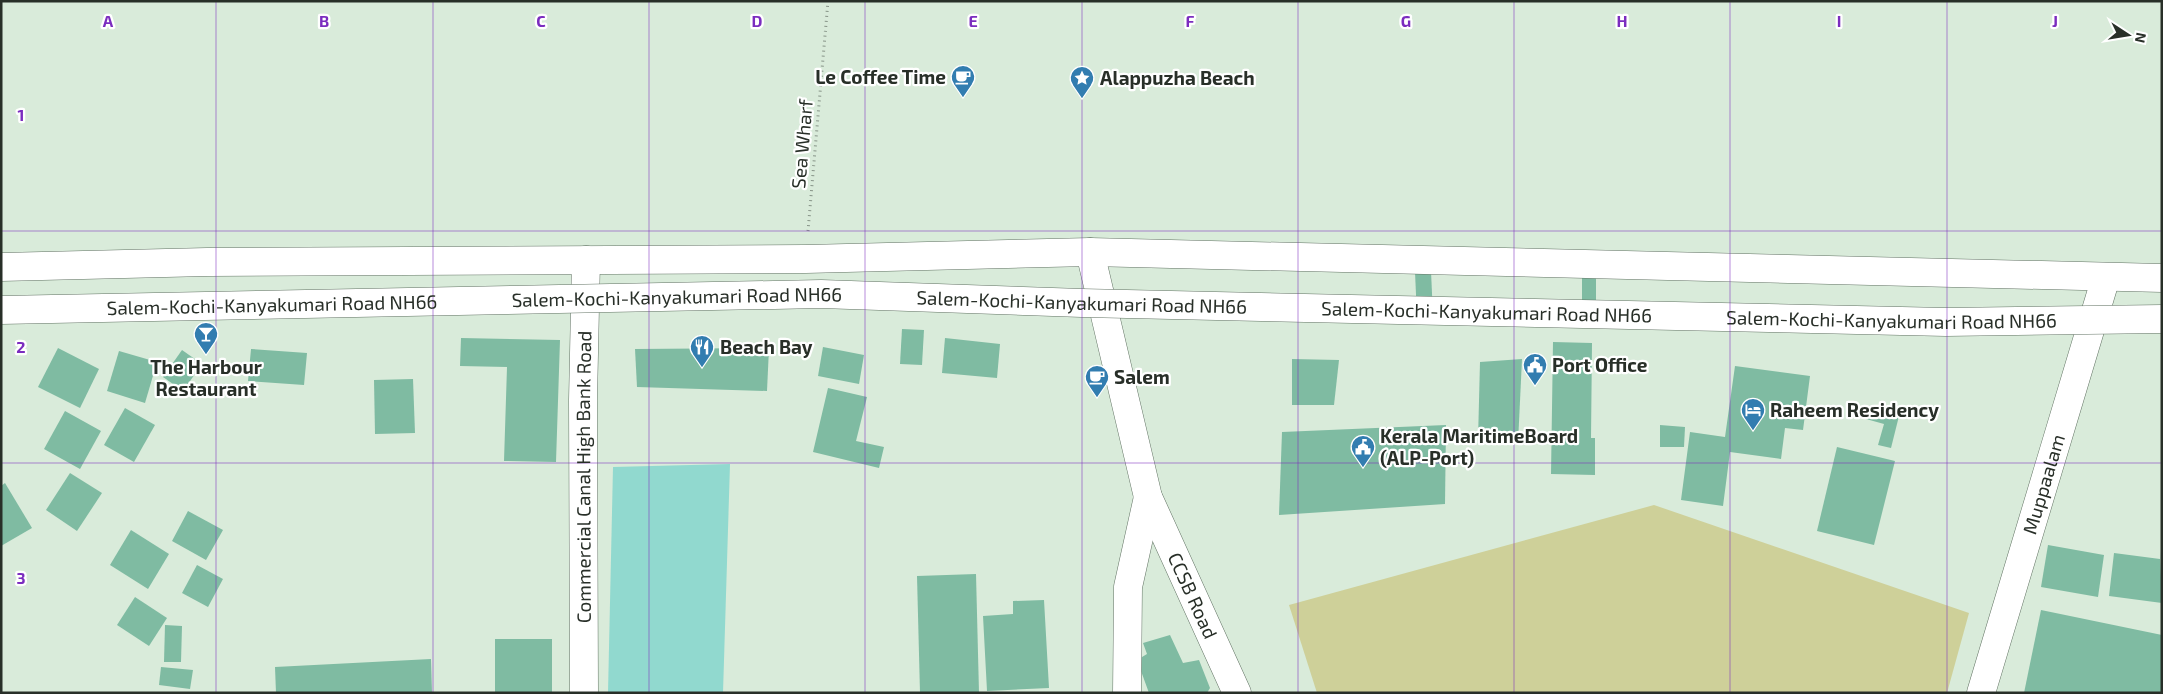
<svg xmlns="http://www.w3.org/2000/svg" width="2163" height="694" font-family="'Exo 2',sans-serif">
	<rect width="100%" height="100%" fill="#d9ebda"/>
	<path fill="#ced099" d="M1654 505 1969 613 1947 693H1317L1289 605Z"/>
	<path fill="#91d9cf" d="M730 464 723 693H608L613 467Z"/>
	<g fill="#7fbba2">
		<path d="M1431 271 1433 316 1417 317 1415 272Z"/>
		<rect x="1582" y="272" width="14" height="44"/>
		<path d="M902 329 924 330 922 365 900 364Z"/>
		<path d="M461 338 560 340 556 462 504 461 507 367 460 366Z"/>
		<path d="M945 338 1000 344 997 378 942 373Z"/>
		<path d="M1553 342 1592 343 1591 438H1595V475L1551 474Z"/>
		<path d="M823 347 864 355 859 384 818 376Z"/>
		<path d="M58 348 99 369 80 408 38 387Z"/>
		<path d="M769 348 767 391 637 387 635 349Z"/>
		<path d="M251 349 307 353 304 385 248 381Z"/>
		<path d="M182 350 202 364 183 391 163 377Z"/>
		<path d="M119 351 157 362 145 403 107 391Z"/>
		<path d="M1292 359 1339 360 1334 405H1292Z"/>
		<path d="M1522 359 1518 443 1478 440 1480 362Z"/>
		<path d="M1735 366 1810 376 1803 430 1785 428 1781 459 1730 452 1723 506 1681 500 1690 432 1725 437Z"/>
		<path d="M413 379 415 433 375 434 374 380Z"/>
		<path d="M828 388 867 397 856 441 884 447 879 468 813 452Z"/>
		<path d="M125 408 155 425 134 462 104 445Z"/>
		<path d="M1869 408 1899 416 1891 448 1878 445 1884 424 1866 419Z"/>
		<path d="M65 411 101 431 80 469 44 449Z"/>
		<path d="M1446 425 1445 504 1279 515 1282 432Z"/>
		<path d="M1660 425 1685 427 1684 447H1660Z"/>
		<path d="M1837 447 1895 461 1874 545 1817 531Z"/>
		<path d="M70 473 102 493 77 531 46 510Z"/>
		<path d="M5 483 32 528 1 546V486Z"/>
		<path d="M188 511 223 530 206 560 172 541Z"/>
		<path d="M131 530 169 554 148 589 110 565Z"/>
		<path d="M2048 545 2104 555 2098 597 2041 587Z"/>
		<path d="M2160 551 2162 603 2109 596 2114 553 2160 559Z"/>
		<path d="M197 565 223 579 208 607 182 593Z"/>
		<path d="M976 574 979 693H920L917 576Z"/>
		<path d="M135 597 167 618 149 646 117 625Z"/>
		<path d="M1044 600 1049 688 987 691 983 616 1013 614V601Z"/>
		<path d="M2041 610 2162 635V693H2024Z"/>
		<path d="M165 625 182 626 181 662H164Z"/>
		<path d="M1170 635 1183 663 1199 660 1210 688 1207 693H1149L1137 660 1147 654 1143 643Z"/>
		<rect x="495" y="639" width="57" height="54"/>
		<path d="M431 659 432 693H276L275 667Z"/>
		<path d="M161 667 193 670 190 689 159 685Z"/>
	</g>
	<g fill="none" stroke-linecap="round" stroke-linejoin="round">
		<g stroke="#627364" stroke-width="29">
			<g id="minor">
				<path d="M1127 693 1128 587 1148 497"/>
				<path id="s1" d="M1981 693 2106 277"/>
			</g>
		</g>
		<g stroke="#627364" stroke-width="29">
			<g id="secondary">
				<path id="s2" d="M1090 252 1148 497 1237 693"/>
				<path d="M1 267 207 262 806 259 1090 252 2162 278"/>
				<path id="s3" d="M584 693 583 400 586 260"/>
			</g>
		</g>
		<path stroke="#879488" stroke-width="3" stroke-dasharray="1 4" stroke-linecap="butt" d="M808 231 828 1"/>
		<use href="#minor" stroke="#fff" stroke-width="28"/>
		<use href="#secondary" stroke="#fff" stroke-width="28"/>
		<g stroke="#627364" stroke-width="29" stroke-linecap="butt">
			<g id="trunk-bridge">
				<path id="s4" d="M1 310 821 294 1082 303 1946 322 2162 319"/>
			</g>
		</g>
		<use href="#trunk-bridge" stroke="#fff" stroke-width="28"/>
	</g>
	<path fill="none" stroke="#7b2cbf" stroke-width="1" stroke-opacity="0.55" d="M216 1V693M433 1V693M649 1V693M865 1V693M1082 1V693M1298 1V693M1514 1V693M1730 1V693M1947 1V693M1 231H2162M1 463H2162"/>
	<defs>
		<g id="cafe-pin" transform="scale(1.25)"><path d="M0 17L-7.5 6A9.5 9.5 0 1 1 7.5 6Z" fill="#327db0" stroke="#fff"/><path d="M-5.5-4.5H6V0H3Q3 3.5 0 3.5H-2.5Q-5.5 3.5-5.5 0ZM3-3.2v2h1.7v-2ZM-6 4.5H4V6H-6Z" fill="#fff"/></g>
		<g id="sight-pin" transform="scale(1.25)"><path d="M0 17L-7.5 6A9.5 9.5 0 1 1 7.5 6Z" fill="#327db0" stroke="#fff"/><path d="M0-6L1.8-2.2L6-1.7L2.9 1.2L3.7 5.4L0 3.3L-3.7 5.4L-2.9 1.2L-6-1.7L-1.8-2.2Z" fill="#fff"/></g>
		<g id="bar-pin" transform="scale(1.25)"><path d="M0 17L-7.5 6A9.5 9.5 0 1 1 7.5 6Z" fill="#327db0" stroke="#fff"/><path d="M-6-5H6L.8 .8V4.5H3.5V6h-7V4.5H-.8V.8Z" fill="#fff"/></g>
		<g id="restaurant-pin" transform="scale(1.25)"><path d="M0 17L-7.5 6A9.5 9.5 0 1 1 7.5 6Z" fill="#327db0" stroke="#fff"/><path d="M-5-6h1v4h1v-4h1v4h1v-4h1v5L-1.5 .5V6h-2V.5L-5-1ZM5-6V6H3V1.5H1.5Q1.5-4 5-6Z" fill="#fff"/></g>
		<g id="civic-pin" transform="scale(1.25)"><path d="M0 17L-7.5 6A9.5 9.5 0 1 1 7.5 6Z" fill="#327db0" stroke="#fff"/><path d="M-.6-6.5H3V-4.5H.6V-3L4-1V1h2V6H-6V1h2V-1L-.6-3ZM-1.2 2.5V6h2.4V2.5Z" fill="#fff"/></g>
		<g id="hotel-pin" transform="scale(1.25)"><path d="M0 17L-7.5 6A9.5 9.5 0 1 1 7.5 6Z" fill="#327db0" stroke="#fff"/><path d="M-6-4.5h1.5V1H6V5H4.5V3h-9V5H-6ZM-4 0a1.8 1.8 0 1 1 3.6 0ZM.5 0V-2.5h3Q6-2.5 6 0Z" fill="#fff"/></g>
	</defs>
	<g fill-rule="evenodd">
		<use href="#cafe-pin" x="963" y="77"/>
		<use href="#sight-pin" x="1082" y="78"/>
		<use href="#bar-pin" x="206" y="334"/>
		<use href="#restaurant-pin" x="702" y="347"/>
		<use href="#civic-pin" x="1535" y="365"/>
		<use href="#cafe-pin" x="1097" y="377"/>
		<use href="#hotel-pin" x="1753" y="410"/>
		<use href="#civic-pin" x="1363" y="447"/>
	</g>
	<g text-anchor="middle" stroke-width="4.5" stroke-linejoin="round" paint-order="stroke">
		<g font-size="19" font-weight="bold" fill="#282f28" stroke="#fff" text-anchor="start">
			<text x="946" y="84" text-anchor="end">Le Coffee Time</text>
			<text x="1100" y="85">Alappuzha Beach</text>
			<text x="720" y="354">Beach Bay</text>
			<text x="1552" y="372">Port Office</text>
			<text x="206" y="374" text-anchor="middle">The Harbour<tspan x="206" dy="22">Restaurant</tspan></text>
			<text x="1114" y="384">Salem</text>
			<text x="1770" y="417">Raheem Residency</text>
			<text x="1380" y="443">Kerala MaritimeBoard<tspan x="1380" dy="22">(ALP-Port)</tspan></text>
		</g>
		<g font-size="19" fill="#282f28" stroke="#fff">
			<text transform="translate(802 144) rotate(-85)" y="7">Sea Wharf</text>
			<text dy="7" stroke="none"><textPath href="#s4" startOffset="676">Salem-Kochi-Kanyakumari Road NH66</textPath></text>
			<text dy="7" stroke="none"><textPath href="#s4" startOffset="1081">Salem-Kochi-Kanyakumari Road NH66</textPath></text>
			<text dy="7" stroke="none"><textPath href="#s4" startOffset="271">Salem-Kochi-Kanyakumari Road NH66</textPath></text>
			<text dy="7" stroke="none"><textPath href="#s4" startOffset="1486">Salem-Kochi-Kanyakumari Road NH66</textPath></text>
			<text dy="7" stroke="none"><textPath href="#s4" startOffset="1891">Salem-Kochi-Kanyakumari Road NH66</textPath></text>
			<text dy="7" stroke="none"><textPath href="#s3" startOffset="216">Commercial Canal High Bank Road</textPath></text>
			<text dy="7" stroke="none"><textPath href="#s1" startOffset="218">Muppaalam</textPath></text>
			<text dy="7" stroke="none"><textPath href="#s2" startOffset="360">CCSB Road</textPath></text>
		</g>
	</g>
	<g font-size="16" text-anchor="middle" font-weight="bold" fill="#7b2cbf" stroke="#fff" stroke-width="4.5" stroke-linejoin="round" paint-order="stroke">
		<text x="108" y="27">A</text>
		<text x="324" y="27">B</text>
		<text x="541" y="27">C</text>
		<text x="757" y="27">D</text>
		<text x="973" y="27">E</text>
		<text x="1190" y="27">F</text>
		<text x="1406" y="27">G</text>
		<text x="1622" y="27">H</text>
		<text x="1839" y="27">I</text>
		<text x="2055" y="27">J</text>
		<text x="21" y="121">1</text>
		<text x="21" y="353">2</text>
		<text x="21" y="584">3</text>
	</g>
	<rect width="2163" height="694" fill="none" stroke="#282f28" stroke-width="5"/>
	<g transform="translate(2128 35) rotate(102)" stroke="#ffffff" stroke-width="4" paint-order="stroke">
	<path d="M0-4L9 19L0 12L-9 19Z" fill="#282f28"/>
	<text y="-8" font-size="14" font-weight="bold" text-anchor="middle" fill="#282f28">N</text>
	</g>
</svg>
